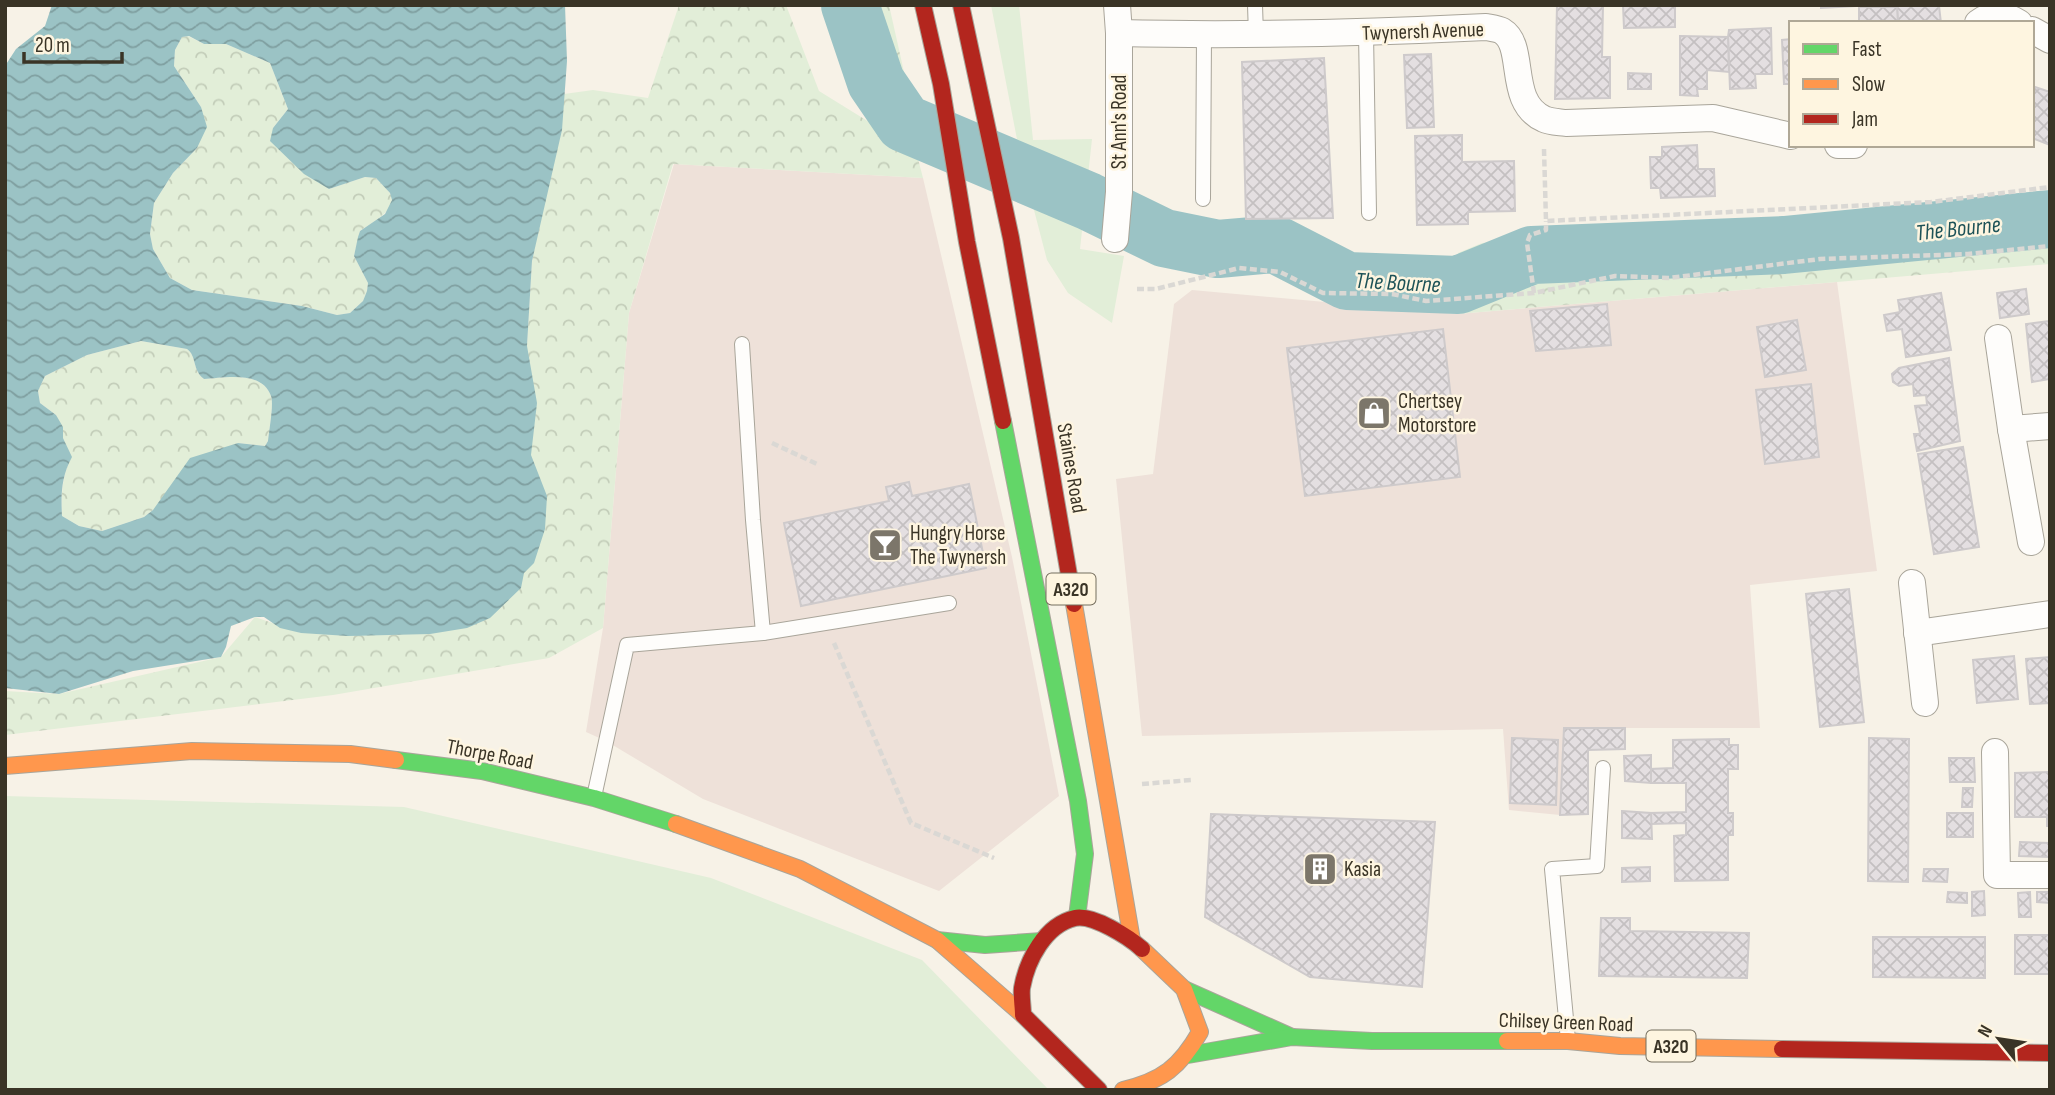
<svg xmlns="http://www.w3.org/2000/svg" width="2055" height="1095" font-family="'Sofia Sans Condensed',sans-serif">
	<defs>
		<pattern id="forest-crowns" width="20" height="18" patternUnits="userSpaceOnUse" patternTransform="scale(1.75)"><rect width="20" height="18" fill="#e2eed8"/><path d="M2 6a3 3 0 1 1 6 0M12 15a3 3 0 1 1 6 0" fill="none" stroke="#c3cdb9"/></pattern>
		<pattern id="water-waves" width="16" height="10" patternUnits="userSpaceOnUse" patternTransform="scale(1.75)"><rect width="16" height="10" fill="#9bc3c5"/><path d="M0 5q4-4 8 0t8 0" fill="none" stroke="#7f9fa0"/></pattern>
		<pattern id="building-cross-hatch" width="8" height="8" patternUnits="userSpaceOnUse" patternTransform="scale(1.75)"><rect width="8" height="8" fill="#e4dfe1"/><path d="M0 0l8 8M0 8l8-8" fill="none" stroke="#c4c0c1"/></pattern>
	</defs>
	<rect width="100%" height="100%" fill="#f7f2e7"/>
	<g fill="#eee1d9">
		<path d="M674 164 923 178 1012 557 1059 796 939 891 703 799 606 741 586 732 603 628 629 313Z"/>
		<path d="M1837 282 1877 571 1750 585 1760 728H1564L1560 815 1509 810 1503 729 1142 736 1116 479 1153 474 1174 304 1192 290 1457 314Z"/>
	</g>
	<g fill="#e2eed8">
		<path d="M991 5H1019L1033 140 1092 139 1080 249 1124 256 1112 323 1068 293 1047 260 1021 160Z"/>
		<path d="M5 796 404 807 711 878 922 960 1049 1090H5Z"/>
	</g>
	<g fill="url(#forest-crowns)">
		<path d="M679 5H786L819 91 916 151 923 178 673 164 629 313 603 628 549 658 333 695 5 735V691L59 694 221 657 255 617 301 633 531 455 527 346 532 261 564 94 593 90 648 98Z"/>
		<path d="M871 5H889L906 81 889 49Z"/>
		<path d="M188 36 204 44H226L270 63 288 109 273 128 329 189 365 177 376 178C380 183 388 189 391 195 397 211 370 224 360 231L354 256 368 283 367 292 363 301 350 313 337 315 302 306 192 290 170 278 153 249 150 234 154 203 173 173 197 148 201 107 174 66 175 50 182 37Z"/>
		<path d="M2050 195V264L1457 314 1458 253 1482 243Z"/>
		<path d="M141 341 187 349C197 356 192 370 204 379 224 378 262 370 271 396 274 404 269 430 268 441L265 446 238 443 144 517 102 531 79 526 62 516C61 495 62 477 71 457L63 438 56 415 40 403 38 391 45 376 87 355Z"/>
	</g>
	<path fill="url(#water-waves)" fill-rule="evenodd" d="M52 5H565L567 61 562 130 532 261 527 346 537 403 531 455 547 496 545 529 534 563 524 573 521 588 490 618 467 628 430 634 348 636 301 633 280 628 264 617H255L231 626 226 647 221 657 133 671 59 694 5 688V66L16 49 45 26ZM189 36 204 44H226L270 63 288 109 273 128 270 141 304 174 329 189 365 177 376 178 390 193 392 200 385 214 360 231 358 237 354 256 368 283 367 291 363 301 350 313 337 315 302 306 192 290 170 278 153 249 150 234 154 203 173 173 197 148 207 127 201 107 174 66 175 50 182 37ZM141 341 187 349C197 356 192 370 204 379 224 378 262 370 271 396 274 404 269 430 268 441L265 446 238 443 190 458 153 510 144 517 102 531 79 526 62 516C61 495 61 477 72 457L63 438V427L56 415 40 403 38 391 45 376 87 355Z"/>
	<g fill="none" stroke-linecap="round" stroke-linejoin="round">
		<path stroke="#9bc3c5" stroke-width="58" d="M850 5 876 82 904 123 1088 201 1164 238 1218 249 1275 244 1347 281 1458 285 1532 255 1784 245 2050 219"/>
	</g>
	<g fill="url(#building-cross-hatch)" stroke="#cecacb" stroke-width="2">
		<path d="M1557 5 1603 6 1602 57H1610V98L1555 99Z"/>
		<path d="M1623 5H1675V27L1624 28Z"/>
		<path d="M1821 5H1856V6L1821 8Z"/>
		<path d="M1900 5 1939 6 1941 23H1898L1897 7Z"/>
		<path d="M1859 7H1897L1898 23H1859Z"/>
		<path d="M1771 28 1772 74H1755L1756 88 1730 89 1728 37 1729 30Z"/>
		<path d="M1680 36 1728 37 1729 72 1707 70V89H1697L1698 96 1680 95Z"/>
		<path d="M1791 39V84H1784L1782 40Z"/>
		<path d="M1431 54 1434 127 1407 128 1404 55Z"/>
		<path d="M1324 58 1333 218 1246 219 1242 62Z"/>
		<path d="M1628 73 1651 74V89H1628Z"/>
		<path d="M2032 86 2050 92V145L2032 138Z"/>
		<path d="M1462 135V162L1514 161 1515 211 1468 212V224L1417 225 1415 136Z"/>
		<path d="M1697 145 1698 169H1714L1715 196 1661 198 1660 188H1651L1650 157H1662V147Z"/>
		<path d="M2026 289 2029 314 2000 318 1997 293Z"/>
		<path d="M1941 293 1951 350 1906 357 1902 329 1887 331 1884 315 1900 312 1898 300Z"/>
		<path d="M1607 304 1611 345 1536 351 1530 311Z"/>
		<path d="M1797 320 1806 370 1765 377 1757 327Z"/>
		<path d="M2050 321V379L2032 382 2026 324Z"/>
		<path d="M1443 329 1460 477 1305 496 1287 348Z"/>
		<path d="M1949 358 1960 441 1917 451 1914 434H1920L1915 406 1927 405 1926 395 1914 396 1913 384 1899 386 1893 382 1892 374 1899 368Z"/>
		<path d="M1811 384 1819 457 1765 464 1756 390Z"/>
		<path d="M1963 447 1979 547 1934 554 1918 454Z"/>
		<path d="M909 482 912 496 969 484 986 568 801 606 784 523 889 501 886 487Z"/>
		<path d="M1849 589 1864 722 1820 727 1806 594Z"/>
		<path d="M2014 656 2018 699 1977 703 1973 660Z"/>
		<path d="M2050 657V703L2030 704 2026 659Z"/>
		<path d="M1564 728H1625V749L1588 750V814L1560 815Z"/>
		<path d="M1512 738 1558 740 1556 805 1510 803Z"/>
		<path d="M1869 738 1909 739 1908 882 1868 881Z"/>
		<path d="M1729 739V745H1738V769H1728V813H1733V835H1728V880L1675 881 1674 836 1686 835V823L1651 824V813L1686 812V783H1651L1650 769 1673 768V740Z"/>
		<path d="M1651 755V783L1625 781 1624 756Z"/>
		<path d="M1949 758H1974L1975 782H1950Z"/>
		<path d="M2050 772V826H2047V817H2015V773Z"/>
		<path d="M1963 788H1973L1972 807H1962Z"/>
		<path d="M1622 811 1651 813 1652 839 1622 838Z"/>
		<rect x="1947" y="813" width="26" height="24"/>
		<path d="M1211 814 1435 822 1422 987 1310 977 1205 917Z"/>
		<path d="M2020 842 2050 843V857L2019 856Z"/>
		<path d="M1650 867V881L1622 882V868Z"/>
		<path d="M1924 869H1948L1947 882 1923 881Z"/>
		<path d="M1984 891 1985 915 1972 916V892Z"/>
		<path d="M1948 892 1967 893V903L1947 902Z"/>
		<path d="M2030 892 2031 917H2019L2018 893Z"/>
		<path d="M2037 892H2050V903L2037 902Z"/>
		<path d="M1601 918H1630V931L1749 933 1747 978 1599 976Z"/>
		<rect x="2015" y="935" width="35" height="39"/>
		<path d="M1873 937H1985V978L1873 977Z"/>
	</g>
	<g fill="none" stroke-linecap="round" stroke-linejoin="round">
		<g stroke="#a9a59a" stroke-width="16">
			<g id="lane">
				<path d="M1255 5 1256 35"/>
				<path d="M1366 33 1369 213"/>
				<path d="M1203 199 1204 35"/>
				<path d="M763 633 949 603"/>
				<path d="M594 797 627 645 763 633 753 520 742 344"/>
				<path d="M1568 1040 1552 869 1597 866 1603 768"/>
			</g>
		</g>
		<g stroke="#a9a59a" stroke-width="28">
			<g id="street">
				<path d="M1978 23C1994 11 2002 13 2019 23"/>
				<path d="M2032 30 2050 40"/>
				<path d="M1119 33C1242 36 1363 33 1486 27 1491 28 1498 29 1502 31 1527 46 1506 102 1544 119 1550 122 1559 122 1566 123L1713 118 1791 136"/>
				<path d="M1838 145H1854"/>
				<path d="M1115 239 1119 192V33L1117 5"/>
				<path d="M1998 338 2011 429 2031 542"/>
				<path d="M2011 429 2050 426"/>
				<path d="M1912 583 1925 703"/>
				<path d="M1917 633 2050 614"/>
				<path d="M1995 752 1997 875H2050"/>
			</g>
		</g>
		<g stroke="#a9a59a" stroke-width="18">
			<g id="fast">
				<path d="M1003 421 1078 801 1085 854 1077 917"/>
				<path d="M396 760 482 771 594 798 676 824"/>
				<path d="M937 940 985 945 1042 941"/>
				<path d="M1184 989 1292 1037"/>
				<path d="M1188 1055 1292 1037 1372 1041H1507"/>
			</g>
		</g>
		<g stroke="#a9a59a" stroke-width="18">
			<g id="slow">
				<path d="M1074 604 1132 940"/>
				<path d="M5 766 192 751 350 754 396 760"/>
				<path d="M676 824 800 869 937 940 1023 1015"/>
				<path d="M1507 1041H1568L1620 1046 1782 1049"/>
				<path d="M1123 1090C1162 1081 1180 1067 1200 1032L1184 989 1142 949"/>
			</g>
		</g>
		<g stroke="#a9a59a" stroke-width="18">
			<g id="jam">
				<path d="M923 5 941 84 967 242 1003 421"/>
				<path d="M961 5 1011 238 1074 604"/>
				<path d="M1782 1049 2050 1053"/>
				<path d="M1099 1090 1023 1015C1023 1006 1021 997 1022 988 1027 960 1045 925 1075 918 1092 914 1129 937 1142 949"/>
			</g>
		</g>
		<g stroke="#dad8d4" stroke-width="4.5" stroke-dasharray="7 3.5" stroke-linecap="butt">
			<path d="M1544 149 1546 221 1931 202 2050 187"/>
			<path d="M1137 289H1156L1239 268 1280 272 1323 293 1392 294 1426 301 1534 293 1615 276 1669 278 1820 259 1968 254 2050 246"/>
			<path d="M1534 293 1527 243 1530 235 1546 230V221"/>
			<path d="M772 443 817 464"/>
			<path d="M834 643 911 823 994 858"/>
			<path d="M1142 784 1191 780"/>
		</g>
		<use href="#lane" stroke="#fefdfb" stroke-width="14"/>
		<use href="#street" stroke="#fefdfb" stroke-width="26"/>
		<use href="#fast" stroke="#63d668" stroke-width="16"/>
		<use href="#slow" stroke="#ff974d" stroke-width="16"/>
		<use href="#jam" stroke="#b3261e" stroke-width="16"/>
	</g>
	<defs>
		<g id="shop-square" transform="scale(1.75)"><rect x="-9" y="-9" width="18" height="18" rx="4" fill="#7c766a" stroke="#fef5e0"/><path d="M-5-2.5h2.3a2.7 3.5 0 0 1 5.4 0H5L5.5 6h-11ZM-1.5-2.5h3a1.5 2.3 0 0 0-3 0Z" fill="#fff"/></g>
		<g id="bar-square" transform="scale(1.75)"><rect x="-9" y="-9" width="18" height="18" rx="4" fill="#7c766a" stroke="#fef5e0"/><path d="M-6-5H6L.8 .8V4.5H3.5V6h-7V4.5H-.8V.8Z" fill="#fff"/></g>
		<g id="building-square" transform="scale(1.75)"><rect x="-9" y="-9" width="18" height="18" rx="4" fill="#7c766a" stroke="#fef5e0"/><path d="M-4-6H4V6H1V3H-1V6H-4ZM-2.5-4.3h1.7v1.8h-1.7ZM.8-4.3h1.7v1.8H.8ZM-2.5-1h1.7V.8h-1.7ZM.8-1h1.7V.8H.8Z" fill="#fff"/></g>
	</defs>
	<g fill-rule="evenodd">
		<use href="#shop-square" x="1374" y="413"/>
		<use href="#bar-square" x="885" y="545"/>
		<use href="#building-square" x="1320" y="869"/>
	</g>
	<g text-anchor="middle" stroke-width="5" stroke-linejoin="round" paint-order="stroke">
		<g fill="#fef5e0" stroke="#756e5e" stroke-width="2">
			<rect x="1046.5" y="573.5" width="49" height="31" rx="5"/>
			<rect x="1646.5" y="1030.5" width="49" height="31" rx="5"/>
		</g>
		<g font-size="19" font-weight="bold" fill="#3a3426">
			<text x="1071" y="596">A320</text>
			<text x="1671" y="1053">A320</text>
		</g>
		<g font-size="21" fill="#3a3426" stroke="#fef5e0">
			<text transform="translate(1423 31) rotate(-2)" y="7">Twynersh Avenue</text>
			<text transform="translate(1119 122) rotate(-90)" y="7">St Ann's Road</text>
			<text transform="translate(1072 468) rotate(80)" y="7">Staines Road</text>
			<text transform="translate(490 754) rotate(11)" y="7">Thorpe Road</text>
			<text transform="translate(1566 1022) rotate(2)" y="7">Chilsey Green Road</text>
		</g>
		<g font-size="21" fill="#3a3426" stroke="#fef5e0" text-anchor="start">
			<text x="1398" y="408">Chertsey<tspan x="1398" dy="24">Motorstore</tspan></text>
			<text x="910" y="540">Hungry Horse<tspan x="910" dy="24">The Twynersh</tspan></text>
			<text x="1344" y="876">Kasia</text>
		</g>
		<g font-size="23" font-style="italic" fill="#1d5257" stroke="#fef5e0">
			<text transform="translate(1958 228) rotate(-6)" y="8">The Bourne</text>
			<text transform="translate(1398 282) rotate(3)" y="8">The Bourne</text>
		</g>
	</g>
	<rect width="2055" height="1095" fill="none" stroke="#3a3426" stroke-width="14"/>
	<rect x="1789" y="21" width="245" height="126" fill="#fef5e0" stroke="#b0a896" stroke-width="2"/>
	<rect x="1803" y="44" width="35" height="10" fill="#63d668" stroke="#b0a896" stroke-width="2"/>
	<text x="1852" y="56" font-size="21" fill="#3a3426">Fast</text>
	<rect x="1803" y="79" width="35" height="10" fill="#ff974d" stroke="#b0a896" stroke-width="2"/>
	<text x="1852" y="91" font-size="21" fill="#3a3426">Slow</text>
	<rect x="1803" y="114" width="35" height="10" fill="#b3261e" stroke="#b0a896" stroke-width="2"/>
	<text x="1852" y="126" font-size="21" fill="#3a3426">Jam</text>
	<g transform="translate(1999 1039) rotate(300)" stroke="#fef5e0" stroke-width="5" paint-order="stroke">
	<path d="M0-5L12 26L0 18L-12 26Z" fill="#3a3426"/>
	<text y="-10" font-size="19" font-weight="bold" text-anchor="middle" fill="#3a3426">N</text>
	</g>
	<path d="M24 52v10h98v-10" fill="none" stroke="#3a3426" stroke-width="3.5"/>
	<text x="35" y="52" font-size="21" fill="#3a3426" stroke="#fef5e0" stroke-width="5" paint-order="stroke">20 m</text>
</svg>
